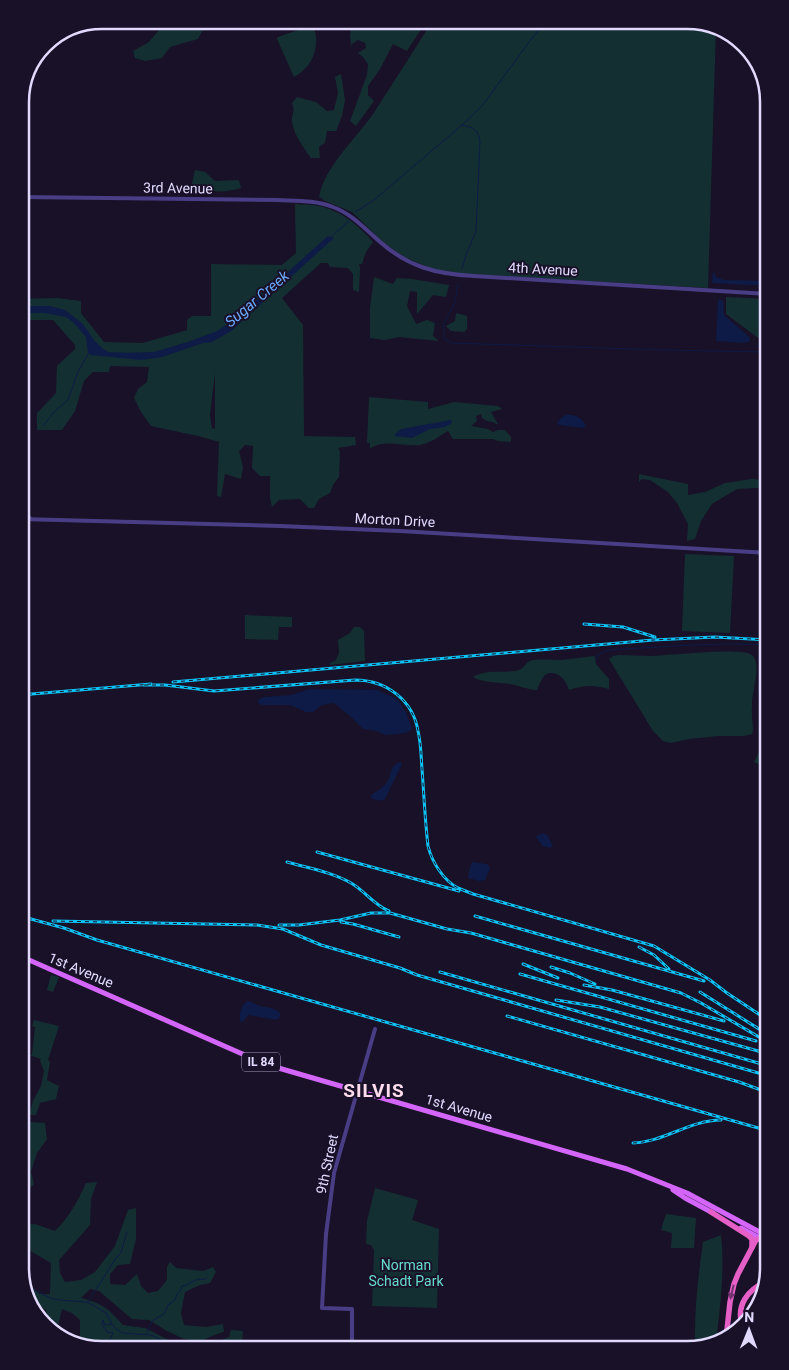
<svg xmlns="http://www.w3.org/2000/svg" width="789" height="1370" font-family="Roboto,sans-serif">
	<rect width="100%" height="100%" fill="#181128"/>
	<g fill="#142f32" fill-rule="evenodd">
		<path d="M172 20 218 22 220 20H241L238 23 202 31 198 39 170 47 162 58 145 61 135 58 133 51 149 42 163 25Z"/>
		<path d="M352 20H427L407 51 393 44 380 69 368 86V95L374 101 356 126 350 121 367 75 368 64 363 57 358 53 366 48 365 43 358 40 351 45 350 36Z"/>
		<path d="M433 20H693L716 28 708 288 451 273 430 268 404 257 384 243 352 212 323 200V199L319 197C325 166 355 140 373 114 393 83 413 52 433 20Z"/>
		<path d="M313 25C321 45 313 67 294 77L277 39 278 37Z"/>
		<path d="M341 74 345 100 342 116 336 131H327L325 143 319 147 320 158H311C304 148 291 131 292 118 293 111 295 111 292 103L297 97 316 102 327 111 334 110 338 93 335 77Z"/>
		<path d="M195 170 205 172 215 181 239 180 241 188C222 194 210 191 191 187Z"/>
		<path d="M295 204C304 205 314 204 323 207 344 213 359 226 373 242L366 252 362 264H359L360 268 359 292 353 290V274L348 268 330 267 328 263H321L282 298 303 325 304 436 355 437 356 445 338 448 340 452 339 477 333 485 330 493 319 499 314 508H309L300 499 279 500 272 507 270 498V476H260L252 468 253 446 245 445 239 451 243 467 241 479 225 474 221 497 217 496 219 442 198 436 151 426 141 412 134 398 138 389 147 382 149 367 110 366 109 372H93L84 381 75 411 62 430H37V413L56 393 57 366 75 349V345L53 320H20V299L57 298 81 301V313L104 342 143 343 187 330V320L192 316H211V264L282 265 296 253ZM215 373V429L212 428 210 415Z"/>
		<path d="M374 277 393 284 397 278 412 279 449 285 446 297 433 295 417 314V292L410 291 407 306 416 324 427 320 435 323 433 336 439 341 399 337 385 340 370 338V308Z"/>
		<path d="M726 297 769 299V346L726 314Z"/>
		<path d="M456 313 467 316V329L464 332 451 331 446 326 455 321Z"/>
		<path d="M369 397 428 402V409L454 402 498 406 502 409 491 412 498 424H496L493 422 487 421 482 418 481 414 476 416 477 421 471 426 488 429 493 432 498 430H505L511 437V442L498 441 493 439H453L448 431C440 436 430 443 420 445 404 447 383 438 370 449V443H367Z"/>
		<path d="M639 474 688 484V495L705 492 725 483 752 479 766 480 769 482V489L756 488 737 489 712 504 701 521 695 539 687 541 688 524 677 503 668 492 650 480 642 479 639 482Z"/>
		<path d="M685 554 734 556 730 633 682 631Z"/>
		<path d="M245 615 292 617V627H279L278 640 245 639Z"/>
		<path d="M354 627H360L364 631 365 661 330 665V663L336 660 339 653 338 640 350 633Z"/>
		<path d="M709 652C719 652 745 650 752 655 762 663 752 692 752 704 751 713 753 722 753 731L752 734 744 736H718L689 739 671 743 663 741 653 731 609 659 613 656 619 655 651 656Z"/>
		<path d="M594 656 595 657 596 664 609 679V689C593 685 585 685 569 690 566 682 563 675 553 673 550 673 548 673 545 675 542 678 539 685 537 690 528 690 518 685 509 684 497 682 483 683 473 677 486 669 500 673 515 671 526 670 524 661 534 660 543 659 553 660 562 660 573 659 583 657 594 656Z"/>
		<path d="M769 663V769L754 762C761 750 764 737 762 724 761 704 752 678 769 663Z"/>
		<path d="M51 975 59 977 53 992 47 990Z"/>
		<path d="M34 1020 59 1026 48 1060 50 1062 47 1080 59 1086 56 1099 40 1103 36 1115H29L33 1101 41 1086 44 1071 40 1061 41 1059 29 1055H32L35 1027 32 1026Z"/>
		<path d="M30 1122 45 1123 47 1139 37 1153 31 1172 34 1184 21 1198 20 1208V1152L25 1150Z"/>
		<path d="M97 1182 91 1199 90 1225 59 1260 60 1273 65 1282 81 1280 95 1272 115 1246 128 1210 136 1208V1239L130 1264 118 1265 110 1274V1284L125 1285 137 1274 141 1286 148 1293 158 1291 167 1280V1267L170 1262 176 1268 203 1271 213 1267 216 1272 210 1283 200 1285 185 1292 181 1313 184 1325 206 1327 223 1324 224 1332 217 1334 201 1341 184 1339 167 1331 149 1320 132 1319 99 1291 90 1289 81 1298C103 1304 108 1308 123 1325L145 1328 188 1350H130L129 1348 123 1342 116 1346 115 1350H97L80 1344V1320L72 1313 62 1309 56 1334C47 1329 48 1319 46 1310L39 1305 32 1308 28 1304 24 1283 40 1294H50L51 1263 20 1245V1225L35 1224 55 1231C69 1217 78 1201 86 1183Z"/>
		<path d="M375 1188 418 1200 412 1220 439 1229 437 1308 372 1306 374 1250 371 1245 366 1244 367 1221Z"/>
		<path d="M666 1214 696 1218 694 1248H671L672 1233 661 1230Z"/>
		<path d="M721 1235C725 1270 720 1308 716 1343L695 1348C694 1313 698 1277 703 1242Z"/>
		<path d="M231 1330 243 1331 242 1343 251 1345 239 1350H207V1348L212 1344 229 1337Z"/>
	</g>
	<g fill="#0d1b46">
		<path d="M328 236 334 238 231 331 212 342 203 343 162 357 141 360 91 355 88 353 86 337 73 322 66 317 45 313H23L21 312 22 306H50L65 310 83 324 94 340 102 348 108 352 116 353 154 352 188 342 217 331 234 320Z"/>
		<path d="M713 271 716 277 724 280 769 281V286L712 283Z"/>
		<path d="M719 299 723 301 724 315 748 336 750 339 749 342 745 343 716 341 718 301Z"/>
		<path d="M566 415C575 414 582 418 586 426L583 428 559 425 557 423 560 419Z"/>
		<path d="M451 420 452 423 445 427 430 429 412 438 395 436V434L401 429Z"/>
		<path d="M309 689 377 690 395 698 400 703 406 713 412 728 410 731 405 733 385 735 377 731 363 729 351 717 334 703 322 705 313 712H306L290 705H262L258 703V700L263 697 292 695Z"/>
		<path d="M400 762 402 764 385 799 381 801 379 800 372 799 371 795C377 791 384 787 387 782 393 773 388 767 400 762Z"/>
		<path d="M544 833 547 835 553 846 550 848 542 846C541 842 537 840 536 836Z"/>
		<path d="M472 862 487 864 490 868 485 880 479 881 468 878 469 871Z"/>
		<path d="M247 1001C253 1002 255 1004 260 1006 268 1008 274 1007 280 1013V1017L277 1020 249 1015 241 1023C238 1015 241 1006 247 1001Z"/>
	</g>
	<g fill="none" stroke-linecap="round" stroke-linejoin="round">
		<g stroke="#0d1b46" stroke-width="1">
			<path d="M355 212 374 200 462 125 482 106 532 38 542 26 549 20"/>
			<path d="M331 237 349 221"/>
			<path d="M462 269 466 255 476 231 480 142C478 129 475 128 462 125"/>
			<path d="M458 283C457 291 456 300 453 307 446 320 441 322 445 339L451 343 663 350 769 352"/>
			<path d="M112 353H123"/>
			<path d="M43 426 54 412 68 400 78 372 88 354"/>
			<path d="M596 659 598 655 608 650C661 647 715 642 769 645"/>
			<path d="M20 791V736"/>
			<path d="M23 1282 30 1287 50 1298 60 1300 86 1302 91 1304 106 1313 113 1326 122 1333 151 1335 181 1350"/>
			<path d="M88 1302 116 1258 121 1253 127 1232"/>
			<path d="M147 1333 152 1321 164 1314 168 1305 175 1300 177 1294 180 1291 182 1286C190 1285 190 1282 196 1280 201 1278 203 1281 207 1278"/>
			<path d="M105 1350 113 1333 107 1332 102 1324 103 1320 105 1325 112 1324"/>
		</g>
		<g stroke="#493e85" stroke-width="4">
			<path d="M20 197 277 200C296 201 315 200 333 207 352 214 365 229 379 241 408 267 436 274 474 276L769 294"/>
			<path d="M20 514 30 518"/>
			<path d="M20 519 280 526 400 531 769 553"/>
			<path d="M352 1350V1309L322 1308 326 1234 334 1173 375 1029"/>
		</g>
		<g stroke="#d465f9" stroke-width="5">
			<path d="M20 153 22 93"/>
			<path d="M20 956 256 1060 275 1067 627 1169 687 1193 769 1237"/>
			<path d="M673 1190 685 1198 713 1213"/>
			<path d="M741 1228 769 1243"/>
		</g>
		<g stroke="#e65fc6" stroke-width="5.5">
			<path d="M711 1212 749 1236 752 1239V1247"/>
			<path d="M742 1325C736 1305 748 1290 765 1282"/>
			<path d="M726 1339 730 1302 734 1284 738 1274 756 1240 763 1237 769 1239"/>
		</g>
		<g stroke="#0dc3f6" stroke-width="3">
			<g id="rail">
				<path d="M584 624 623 627 655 637"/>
				<path d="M173 682 653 640 715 637 769 640"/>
				<path d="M144 685H165L214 691 355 680C386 680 413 700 418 731 421 743 421 756 422 769 424 795 425 821 428 846 432 862 443 880 458 888 463 890 468 892 473 894L654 946 710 980 727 993 769 1021"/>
				<path d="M20 695 151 684"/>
				<path d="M317 852 459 891"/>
				<path d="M287 862C308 868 332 872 351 883 365 891 374 905 389 911"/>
				<path d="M20 916 64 928 97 940 769 1131"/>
				<path d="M475 916 704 981"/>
				<path d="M53 921 257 925 283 929 321 945 400 968 417 975 769 1076"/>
				<path d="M341 922 353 924 399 937"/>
				<path d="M279 925H299L340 920 371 913H390L447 929 471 933 681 993 701 1003 769 1043"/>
				<path d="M639 947 654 955 669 969"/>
				<path d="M523 964 558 978"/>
				<path d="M551 967 570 973 595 984"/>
				<path d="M440 972 769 1066"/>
				<path d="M520 974 756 1041"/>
				<path d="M584 985 612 990 724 1021"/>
				<path d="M700 992 767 1034"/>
				<path d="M556 1000 600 1007 769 1054"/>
				<path d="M507 1016 739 1082 769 1093"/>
				<path d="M633 1143C664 1142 690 1120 721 1120"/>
			</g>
		</g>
		<use href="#rail" stroke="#181128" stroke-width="1" stroke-dasharray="4" stroke-linecap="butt"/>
	</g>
	<defs><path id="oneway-solid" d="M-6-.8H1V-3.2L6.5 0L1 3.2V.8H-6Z" transform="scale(1.25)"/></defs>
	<use fill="#75346f" href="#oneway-solid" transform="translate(732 1292) rotate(103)"/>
	<g text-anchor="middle" stroke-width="4" stroke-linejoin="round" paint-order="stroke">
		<rect fill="#181128" stroke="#a59ebe" stroke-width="1" x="242" y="1052.5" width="38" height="19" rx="4"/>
		<g font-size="12" font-weight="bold" fill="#e2dafe">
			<text x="261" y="1066">IL 84</text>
		</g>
		<g font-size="14" fill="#e2dafe" stroke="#181128">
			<text transform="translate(178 188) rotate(1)" y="5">3rd Avenue</text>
			<text transform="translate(543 269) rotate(3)" y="5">4th Avenue</text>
			<text transform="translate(395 520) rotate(3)" y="5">Morton Drive</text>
			<text transform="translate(81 970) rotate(23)" y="5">1st Avenue</text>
			<text transform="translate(459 1108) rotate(16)" y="5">1st Avenue</text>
			<text transform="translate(327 1164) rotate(-78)" y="5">9th Street</text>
		</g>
		<g font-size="14" fill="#67dccd" stroke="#181128">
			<text x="406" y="1270">Norman<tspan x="406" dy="16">Schadt Park</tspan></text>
		</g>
		<g font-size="15" font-style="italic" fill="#6ca7fa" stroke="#181128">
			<text transform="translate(257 299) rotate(-40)" y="5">Sugar Creek</text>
		</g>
		<g font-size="19" font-weight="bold" letter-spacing="1" fill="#fedced" stroke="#181128">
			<text x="374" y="1097">SILVIS</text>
		</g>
	</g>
	<path d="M0 0H789V1370H0ZM102 29H687A73 73 0 0 1 760 102V1268A73 73 0 0 1 687 1341H102A73 73 0 0 1 29 1268V102A73 73 0 0 1 102 29Z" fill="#181128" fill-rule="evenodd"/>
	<path fill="none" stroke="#e2dafe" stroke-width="2.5" d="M102 29H687A73 73 0 0 1 760 102V1268A73 73 0 0 1 687 1341H102A73 73 0 0 1 29 1268V102A73 73 0 0 1 102 29Z"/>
	<g transform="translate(749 1330) rotate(1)" stroke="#181128" stroke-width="4" paint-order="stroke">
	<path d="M0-4L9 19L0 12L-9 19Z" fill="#e2dafe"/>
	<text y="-8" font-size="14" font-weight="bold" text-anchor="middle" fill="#e2dafe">N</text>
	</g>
</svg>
